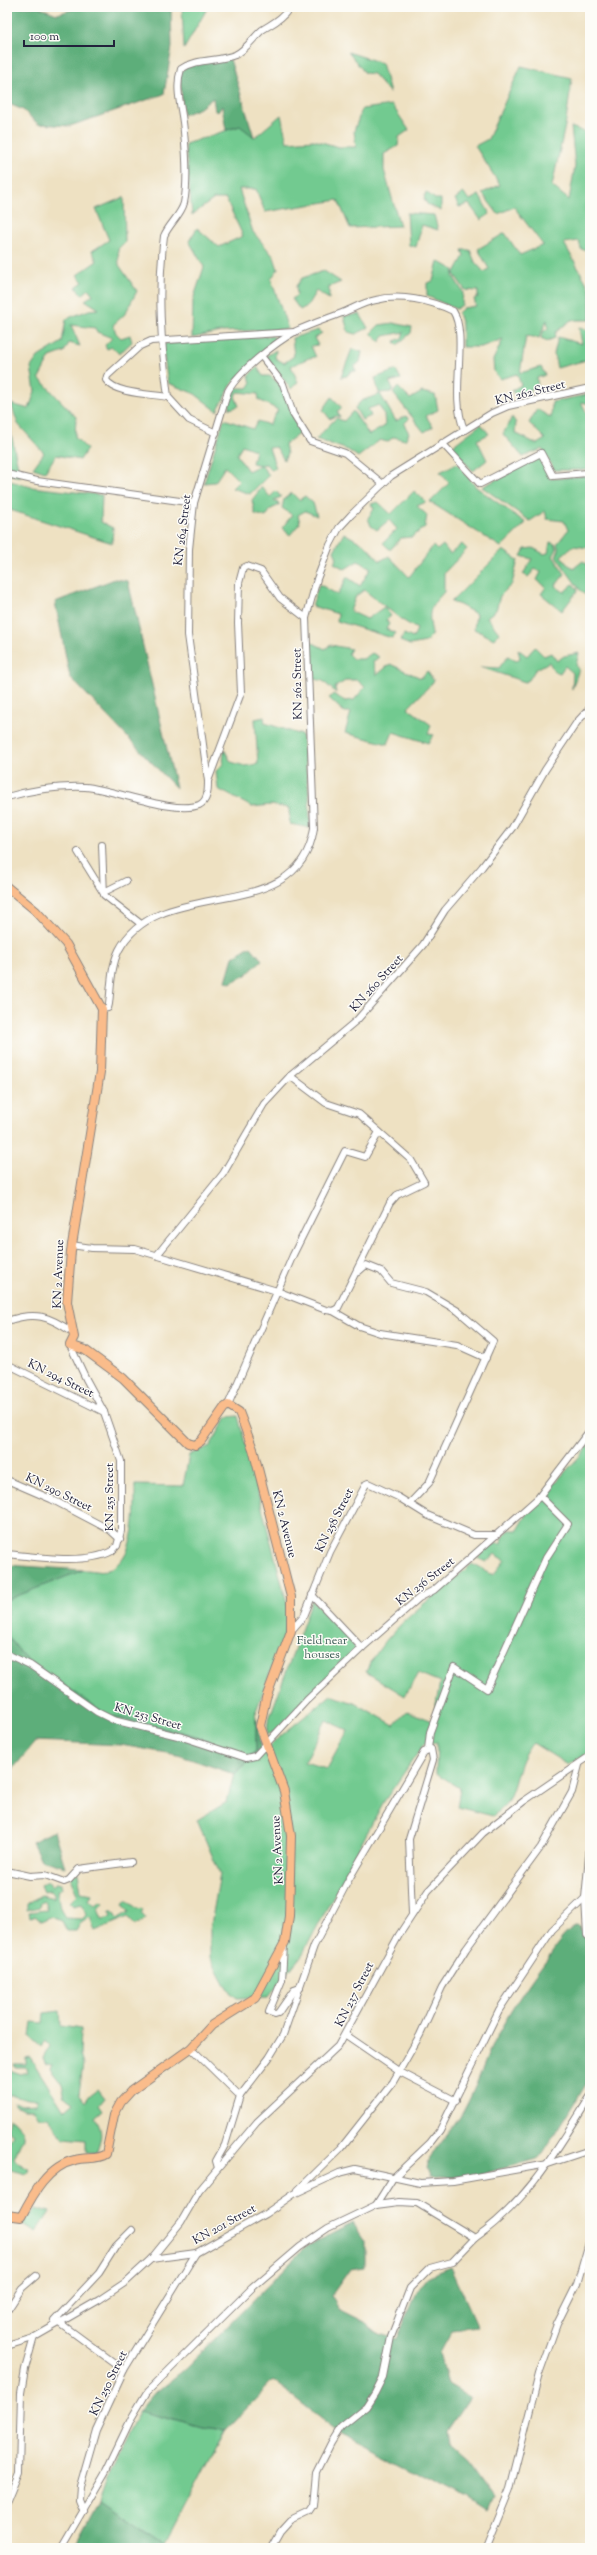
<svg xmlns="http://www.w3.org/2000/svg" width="597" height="2555" font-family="'Sorts Mill Goudy',serif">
	<rect width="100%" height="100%" fill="#fdfcf7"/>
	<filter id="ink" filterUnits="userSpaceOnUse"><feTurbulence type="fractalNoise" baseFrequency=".025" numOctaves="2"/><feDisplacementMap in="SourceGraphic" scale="8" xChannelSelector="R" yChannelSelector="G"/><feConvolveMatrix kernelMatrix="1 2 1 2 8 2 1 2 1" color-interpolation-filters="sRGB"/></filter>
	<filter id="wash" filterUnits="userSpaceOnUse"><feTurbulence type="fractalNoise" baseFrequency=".012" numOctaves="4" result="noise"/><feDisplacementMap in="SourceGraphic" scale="16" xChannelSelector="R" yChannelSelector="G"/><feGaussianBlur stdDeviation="0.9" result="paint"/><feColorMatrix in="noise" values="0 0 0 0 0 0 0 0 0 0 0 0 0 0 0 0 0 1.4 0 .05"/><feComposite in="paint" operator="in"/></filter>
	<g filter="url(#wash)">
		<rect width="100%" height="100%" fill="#eee1c2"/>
		<g fill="#72ca90" stroke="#4a7666" fill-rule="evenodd">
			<path d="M182 7H208L184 49Z"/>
			<path d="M348 52 382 63 390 93 373 74 365 73Z"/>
			<path d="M521 66 572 78 566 121 552 186 569 200 575 166 571 127 590 134V252L581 249 579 241 564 243 590 289V320H571L556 332 555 338 547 341 541 338 544 330 548 329 547 320 539 338 526 336 520 373 541 367 545 375 537 378 538 388 530 389V394L516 397 512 390 521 385 517 374 500 379 494 372 493 360 503 339 481 347H462V325L458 313 463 308 476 306 474 299 478 297V291L465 290 454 274 464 256 462 250H470L475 262 484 272 489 269 478 249 505 233 520 255 543 245 514 207 498 214 482 193 500 185 475 146 488 139Z"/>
			<path d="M392 105 409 130 399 137 398 146 384 154V170L400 226 350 228 338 200 265 212 256 189H239L253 232 274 257 278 269 271 279 288 329 221 332 192 338 193 300 204 267 189 241 197 228 219 247 243 236 226 199H214L192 215 185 144 240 126 255 137 281 115 287 142 314 140 339 147H356L354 131 362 109Z"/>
			<path d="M426 192 435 199H441V211L427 204 424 198Z"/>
			<path d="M463 193 470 200 479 195 490 214 481 220 469 204 459 207 455 199Z"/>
			<path d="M124 197 125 242 118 249 119 265 137 291 125 314 113 325 116 333 121 338 130 335 132 342 119 354 112 347 107 349 105 345 112 338 97 332 95 328 71 325 80 346 69 343 64 352 50 357 39 378 76 417 75 437 87 449 80 460 56 455 45 472 33 468 44 453 18 424 11 404 29 409 35 391 31 367 38 357 62 342 66 319 89 310 99 309 85 300 93 295 89 289 82 295 76 287 83 282 77 275 97 261 92 251 109 240 96 209Z"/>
			<path d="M407 213 434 215 438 230 422 225 416 247 409 245Z"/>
			<path d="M438 261 454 270 453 276 463 292 462 305 456 309 427 296V283L433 281Z"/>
			<path d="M324 271 341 282 329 287V299L316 291 307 306 300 310 292 299 297 295 296 286 302 278Z"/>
			<path d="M360 314 368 328 356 334 348 332 344 316Z"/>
			<path d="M393 323 412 327 411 333 397 345 395 341 402 338 404 332 384 336 380 342 371 333 379 325Z"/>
			<path d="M579 328 589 330 590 359 557 368 554 354 558 337 582 344Z"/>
			<path d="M318 330 322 333 314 338 318 345 311 346 316 357 309 358 291 366 298 382 291 389 266 356 276 350 275 358 284 363 294 356 292 338Z"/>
			<path d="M272 336 276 339 232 384 217 411 195 394 168 383 162 344Z"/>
			<path d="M352 349 362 352 360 362 354 367 356 371H351L347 376 341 377Z"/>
			<path d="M257 367 263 376H270L281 385 300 433 285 444 287 454 284 460 276 447 269 448 276 468 271 470 266 464 261 465 269 475 250 494 232 488 239 481 225 467 215 482 204 483 224 419 253 429 258 421 269 425 278 410 259 400 258 394 238 392 235 396 239 406 230 409 229 400 226 401 234 386 236 388H248L251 384 249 375ZM242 445 255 450 252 463 260 465 248 471 237 455Z"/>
			<path d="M396 370 401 379 389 382 393 388 391 392 379 393 375 378Z"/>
			<path d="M398 387 410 399 422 392 435 395 438 410 426 416 433 427 424 432 393 393Z"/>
			<path d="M380 394 396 421 406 416 409 419 404 424 409 433 405 440 394 437 387 442 380 440 358 457 348 450 316 439 336 418 344 421 353 411 369 435 385 426 384 415 379 405 368 409 371 416 362 420 355 408 361 401Z"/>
			<path d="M590 394V404L581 402 590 419V470H554L542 449 523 457 503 434 512 417 516 423 515 433 537 444 545 439 529 423 537 409 551 418 552 402Z"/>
			<path d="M332 397 342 408 337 411 340 417 336 416 330 419 323 410Z"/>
			<path d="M7 414 20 477 7 474Z"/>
			<path d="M481 424 489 434 477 440 487 460 473 471 451 447Z"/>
			<path d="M542 456 550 479 586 476 590 480V548L573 546 561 556 567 564 574 568 583 561 590 567V599L580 590 556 556 559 550 557 544 568 530 564 521 547 519 545 511 530 521 482 487Z"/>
			<path d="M457 463 476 487 526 523 501 547 430 502 449 483 440 472Z"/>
			<path d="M7 480 31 487 102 495 101 522 113 528 112 543 7 509Z"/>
			<path d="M262 487 270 497 276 491 281 497 274 500 280 505 271 509 266 517 255 514 252 500Z"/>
			<path d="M414 491 426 502 417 506 427 515 425 527 412 537 401 538 390 550 383 543 397 529 389 520 377 530 371 526 368 518 374 509 371 504 378 502 391 514Z"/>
			<path d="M292 493 299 500 305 496 313 503 317 516 305 511 298 515 300 523 290 535 282 528 292 515 282 508 284 499Z"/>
			<path d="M344 533 365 545 380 561 389 556 409 577 433 546 437 550 443 545 450 554 462 544 467 549 444 573V592C428 609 428 611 432 634L426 642 410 645 400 641 404 634 413 638 417 629 402 620 364 590 356 596 350 611 367 619 384 607 391 616 386 620 389 624 386 629 396 633 392 638 337 621 338 614 312 606 319 584 338 595 347 577 360 586 371 568 358 561 345 569 334 563 337 558 334 551Z"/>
			<path d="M550 542 555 544 557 549 553 556 565 574 555 586 564 592 573 584 578 590 562 611 541 594 546 587 537 580 541 572 535 569 528 577 523 574 532 559 521 556 525 549 533 548 544 554 548 553Z"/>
			<path d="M503 550 518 560 512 584 500 596 496 610 487 617 499 633 494 639 474 629 476 614 460 605 451 602Z"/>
			<path d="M311 642 325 649 331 645 351 649 348 654 353 659H363L372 653 379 657 373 662 377 675 390 664 421 678 427 671 434 681 408 708 431 725 428 734 434 735 428 743 393 732 388 744 345 733 351 712H344L329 698 333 694 345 701 354 700 365 687 357 680H347L335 687 336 693 323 681 310 678Z"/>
			<path d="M535 647 544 656 551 653 557 661 564 656 579 653 576 665 579 669 572 689 573 673 565 666 560 673 554 671 549 662 535 670 529 680 525 682 480 667 499 668 508 656 516 661 520 658 518 649 527 656Z"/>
			<path d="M264 717 265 723 302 735 309 793 310 828 290 824 289 808 271 805 252 807 218 789 216 771 223 764 224 749 231 762 245 766 258 764 255 719Z"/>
			<path d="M238 1416 289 1611 287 1627 256 1711V1751L241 1763 232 1750 193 1735 119 1719 90 1705 24 1657 7 1635V1600C31 1590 56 1580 81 1571 88 1568 97 1573 105 1571 137 1562 135 1511 135 1485L183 1486 189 1455 210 1446 227 1417Z"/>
			<path d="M590 1445V1751L568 1765 533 1743C518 1756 517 1782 508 1800 505 1806 498 1811 493 1816L457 1807 460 1788 436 1773 437 1743 424 1744 383 1803 302 1955 268 1997 238 1998 227 1989 210 1957V1930L220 1874 197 1820 227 1802 234 1774 331 1695 357 1704 394 1725 407 1711 433 1721 440 1682 418 1673 405 1696 366 1672C387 1626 435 1597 472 1564L493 1575 505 1560 495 1554 486 1562 477 1558C484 1551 490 1542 501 1544L502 1538 509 1530H518L529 1511ZM326 1720 348 1730 327 1769 305 1762Z"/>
			<path d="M312 1600 359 1647 274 1732 267 1735 268 1722Z"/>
			<path d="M78 1873 81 1892 91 1894 88 1900 95 1905 100 1901 103 1903 98 1909 102 1919 111 1917 110 1912H113L117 1919 129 1912 123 1904 126 1900 138 1909 141 1908 143 1910 141 1913 146 1919 135 1924 128 1917 95 1931 90 1917 80 1924 76 1931H67L62 1921 50 1917 41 1921 35 1916 30 1917 29 1912 48 1910 45 1901 41 1903 40 1907 27 1910V1904L41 1895 54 1898V1894L50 1891 43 1892 40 1885 48 1881 52 1887 57 1883 61 1884 62 1888 57 1891C59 1901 59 1910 66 1918L82 1919 87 1914 81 1904 73 1906 70 1902 78 1894 70 1876Z"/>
			<path d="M60 2011 61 2026 81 2029 80 2055 83 2065 79 2094 85 2102 90 2095 98 2089 105 2098 99 2105 103 2111 95 2118C104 2132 101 2139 96 2154L86 2153V2140L64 2138 48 2117H39L34 2109H23L15 2105V2102L21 2105 37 2104V2099C24 2101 19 2094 7 2095V2069L21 2074 28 2072 26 2067H15L14 2064H26V2058L30 2057 64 2111 73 2103 65 2097 62 2083 51 2069 53 2065 46 2064 43 2058 50 2046 46 2041 41 2047 30 2037 32 2022 43 2023 44 2013Z"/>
			<path d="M9 2118 14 2120 23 2130V2138L14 2158 17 2162 30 2170 27 2174 7 2169V2145L13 2134 7 2130Z"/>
			<path d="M35 2208 50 2212 36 2233 22 2224Z"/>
			<path d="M140 2411 203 2428 225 2431 165 2546 99 2501 109 2470Z"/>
		</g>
		<g fill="#5dae7a" stroke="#40685a">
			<path d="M7 7H38L57 14 81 7H171L172 47 164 94 70 126 38 124 23 110 7 103Z"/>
			<path d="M229 56 254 137 240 126 226 130 222 106 218 112 215 111 213 98 200 108 183 115 180 76C185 58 213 59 229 56Z"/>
			<path d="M115 579 128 581 176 788 70 677 55 602Z"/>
			<path d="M250 946 262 960 246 975 230 983 226 981 233 957Z"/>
			<path d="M7 1565 83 1570 7 1600Z"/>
			<path d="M7 1635 24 1657 106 1714 193 1735 232 1750 241 1763 256 1751V1711L261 1751 234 1774 178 1755 121 1745 36 1741 7 1776Z"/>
			<path d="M54 1831 65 1867 41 1860 32 1842Z"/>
			<path d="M577 1926 583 1930 584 1936 590 1944V2078L543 2154 536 2159C507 2167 459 2184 430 2175L427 2168C432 2146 454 2130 464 2110 476 2088 483 2065 493 2043 509 2012 528 1984 549 1956 557 1945 564 1932 577 1926Z"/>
			<path d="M353 2223 365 2241V2267L350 2269 331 2296 339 2309 365 2322 379 2334 397 2339 417 2291 429 2276 451 2267 478 2327 452 2330 440 2352 448 2384 470 2397 447 2431 449 2444 471 2464 494 2497 488 2511 468 2498 340 2433 273 2381 225 2431 203 2428 140 2411 156 2392 185 2369 306 2247Z"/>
			<path d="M99 2501 165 2546 164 2548H74Z"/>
		</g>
	</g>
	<g filter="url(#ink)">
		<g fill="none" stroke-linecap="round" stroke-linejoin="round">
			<g stroke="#88827e" stroke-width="8">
				<g id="minor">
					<path d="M262 357 283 384 293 414 310 441 345 453 383 484"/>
					<path d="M168 397C161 343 157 291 164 236 169 224 181 215 184 203 188 183 186 152 184 132 183 111 174 90 181 69 197 58 217 62 235 55 246 50 253 38 262 30 271 24 281 20 287 11L286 7"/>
					<path d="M216 433 189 420 168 397C152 394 115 394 106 380L107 376 140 346 151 341 295 332"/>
					<path d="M442 443 480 484 541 453 553 476 587 473 590 475"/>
					<path d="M7 474 37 481 194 503"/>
					<path d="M208 781 241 693 238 623 239 583 243 568 247 566 261 571 280 598 306 618"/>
					<path d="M7 797C32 790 60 786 85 787 114 789 174 815 199 805 208 801 208 790 208 781L188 635 189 549 194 503 228 391C240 370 275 343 296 331 311 324 326 319 342 313 352 309 364 302 376 300 400 294 430 300 453 311 469 336 449 395 464 429"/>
					<path d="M102 845 104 895 141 924"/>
					<path d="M78 852 104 894"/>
					<path d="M104 892 126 881"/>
					<path d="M102 1009 108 1008 109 1004C111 987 111 966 119 950 160 872 299 929 314 828L306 618 317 579 330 545 339 528 351 515 391 476 492 413 508 406 590 388"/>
					<path d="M71 1245 92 1248 135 1249 277 1291 326 1310 333 1311 338 1308 390 1203 397 1195 424 1182 411 1160 359 1114 326 1103 290 1076"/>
					<path d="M157 1255 223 1174 264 1104 290 1076 357 1020 423 945 445 910 482 867 512 828 545 770 577 722 590 708"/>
					<path d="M358 1272 366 1265 381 1271 391 1283 426 1292 458 1311 493 1341 429 1483 409 1504"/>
					<path d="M333 1311 359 1326 380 1333 457 1345 486 1358"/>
					<path d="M7 1321C35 1311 49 1316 72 1332"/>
					<path d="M7 1364 104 1412"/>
					<path d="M228 1405 293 1255 345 1151 365 1157 379 1132"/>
					<path d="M7 1480 51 1499 110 1530 120 1539"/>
					<path d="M7 1554C36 1557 86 1565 112 1551L117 1546 121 1531V1461L104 1412 86 1379 70 1345"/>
					<path d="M312 1595 362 1648"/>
					<path d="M291 1631 304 1616 330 1552 366 1484 368 1483 398 1497 427 1515 474 1535H497"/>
					<path d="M7 1654 30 1665 97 1712 113 1720 182 1737 246 1758 255 1756 307 1700 362 1648 419 1598 434 1590 538 1498 590 1430"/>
					<path d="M428 1749 430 1732 454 1667 487 1689 546 1558 568 1524 540 1496"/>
					<path d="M7 1871 30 1876 45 1875 64 1882 69 1880 79 1869 131 1862"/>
					<path d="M585 1898 587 1935 590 1939"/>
					<path d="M284 1944 282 1980 269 2012 275 2014 278 2013 294 1990 300 1988"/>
					<path d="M346 2035 400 2072 456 2101"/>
					<path d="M191 2048 240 2096"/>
					<path d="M218 2168 216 2161 225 2145 240 2096 269 2058 283 2035 314 1946 349 1879 424 1752 431 1749 433 1760 409 1839 412 1914"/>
					<path d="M298 2190 341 2148 393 2082 420 2035 442 1987 466 1949 541 1847 572 1792 579 1765"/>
					<path d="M376 2205 393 2178 430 2143 440 2130 499 2010 552 1930 585 1898 590 1845"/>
					<path d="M151 2259 181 2222 199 2191 257 2122 338 2046 399 1935 428 1891 483 1833 524 1801 590 1756"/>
					<path d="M7 2311 22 2288 36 2276"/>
					<path d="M7 2346 33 2338 99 2300 126 2282 151 2259 196 2253 265 2214 294 2194 339 2173 355 2169 420 2183 453 2181 548 2164 590 2150"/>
					<path d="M124 2370 60 2323 54 2321 99 2273 116 2246 132 2230"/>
					<path d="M7 2501 19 2472 21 2393 25 2369 34 2337"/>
					<path d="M84 2511 79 2499 80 2486 96 2430 124 2370 196 2253"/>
					<path d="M61 2548 106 2471 132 2417 147 2392 252 2288 300 2247 328 2228 376 2205 399 2202 417 2203 475 2238C529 2200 556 2151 590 2097"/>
					<path d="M271 2548 280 2532 290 2521 309 2512 313 2506 316 2473 331 2443 341 2427 366 2407 375 2393 383 2377 391 2337 410 2288 430 2268 452 2262 475 2238"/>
					<path d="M486 2548 510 2489 539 2374 557 2324 577 2284 590 2239"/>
				</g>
			</g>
			<g stroke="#88827e" stroke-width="10">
				<path id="major" d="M7 887 36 911 66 944 102 1009 100 1072 71 1251 67 1302 74 1337 70 1345 85 1350 123 1378 188 1443 195 1445 201 1441 224 1408 228 1405 239 1412 253 1449 291 1597V1631L266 1698 260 1726 284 1791 291 1836 289 1916 285 1942 255 1998 212 2025 191 2048 131 2091 121 2102 114 2115 106 2154C97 2160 86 2157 75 2160 48 2166 33 2194 21 2217L7 2215"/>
			</g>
			<use href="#minor" stroke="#fff" stroke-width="6"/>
			<use href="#major" stroke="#fabc8b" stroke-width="8"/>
		</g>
	</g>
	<g text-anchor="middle" stroke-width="3" stroke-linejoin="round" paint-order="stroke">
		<g font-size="12" fill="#22223b" stroke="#fdfcf7">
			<text transform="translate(530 392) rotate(-14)" y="4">KN 262 Street</text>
			<text transform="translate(182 530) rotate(-83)" y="4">KN 264 Street</text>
			<text transform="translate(297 684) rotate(-91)" y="4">KN 262 Street</text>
			<text transform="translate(376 983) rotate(-48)" y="4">KN 260 Street</text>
			<text transform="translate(58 1274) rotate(-88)" y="4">KN 2 Avenue</text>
			<text transform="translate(61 1378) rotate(26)" y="4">KN 294 Street</text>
			<text transform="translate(59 1492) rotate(26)" y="4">KN 290 Street</text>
			<text transform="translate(109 1497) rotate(-90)" y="4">KN 255 Street</text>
			<text transform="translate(334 1520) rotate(-63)" y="4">KN 258 Street</text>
			<text transform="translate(285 1524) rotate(76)" y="4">KN 2 Avenue</text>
			<text transform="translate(425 1581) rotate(-38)" y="4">KN 256 Street</text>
			<text transform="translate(148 1716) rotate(16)" y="4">KN 253 Street</text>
			<text transform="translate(277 1850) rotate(-93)" y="4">KN 2 Avenue</text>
			<text transform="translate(354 1994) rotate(-63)" y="4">KN 237 Street</text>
			<text transform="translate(224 2224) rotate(-29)" y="4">KN 201 Street</text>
			<text transform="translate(108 2383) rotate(-64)" y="4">KN 250 Street</text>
		</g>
		<g font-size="12" fill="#3e5d59" stroke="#fdfcf7">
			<text x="322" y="1644">Field near<tspan x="322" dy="14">houses</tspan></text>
		</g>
	</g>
	<rect width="597" height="2555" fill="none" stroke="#fdfcf7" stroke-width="24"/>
	<path d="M24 40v6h90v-6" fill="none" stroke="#22223b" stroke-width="2"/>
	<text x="30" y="40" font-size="12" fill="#22223b" stroke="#fdfcf7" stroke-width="3" paint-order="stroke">100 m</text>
</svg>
